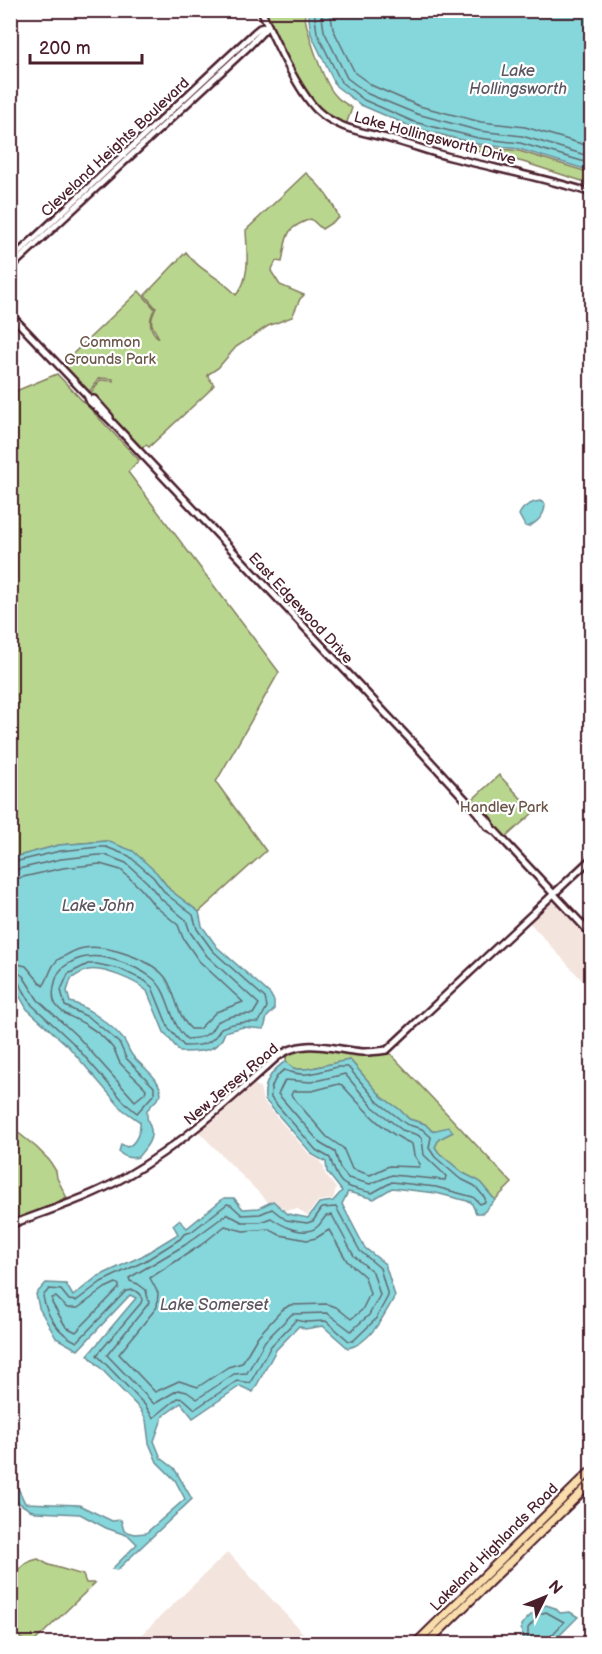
<svg xmlns="http://www.w3.org/2000/svg" width="602" height="1654" font-family="'Balsamiq Sans',sans-serif">
	<rect width="100%" height="100%" fill="#fff"/>
	<filter id="ink" filterUnits="userSpaceOnUse"><feTurbulence type="fractalNoise" baseFrequency=".0167" numOctaves="2"/><feDisplacementMap in="SourceGraphic" scale="12" xChannelSelector="R" yChannelSelector="G"/><feConvolveMatrix kernelMatrix="1 2 1 2 8 2 1 2 1" color-interpolation-filters="sRGB"/></filter>
	<g filter="url(#ink)">
		<g fill="#f4e4de">
			<path d="M553 897 591 938V990L528 921Z"/>
			<path d="M251 1083 260 1087 263 1101 311 1156 319 1160 324 1167 325 1174 336 1188 333 1199 318 1201 307 1216 298 1209 286 1210 273 1200 268 1202 199 1132Z"/>
			<path d="M228 1552 312 1643H141L138 1638Z"/>
		</g>
		<g fill="#b9d68f" stroke="#827a5d" stroke-width="1.5">
			<path d="M264 11H304C306 29 323 83 336 96 340 101 347 104 352 108L346 125 320 110 304 90Z"/>
			<path d="M416 130 477 146 519 151 591 173V184L523 162 448 144Z"/>
			<path d="M306 173C321 186 332 200 339 218L322 229 311 219C284 228 287 236 282 262L276 261 271 271 280 285 304 295 300 299 292 317 268 326 236 347 218 368 207 375 214 385 208 392 149 447 146 445 140 450 90 395 100 380 113 381V379L99 378 87 395 60 366 139 291 155 309C148 319 149 331 159 338 152 325 148 324 156 308L145 295 186 252C201 273 220 276 236 295 251 279 247 252 246 230Z"/>
			<path d="M57 374 139 460 128 472 279 672 216 782 266 851 199 912 170 890 161 878 107 841 59 845 11 858V393Z"/>
			<path d="M499 775 534 812 506 837 472 800Z"/>
			<path d="M300 1046 362 1052 387 1050 512 1183 495 1200 479 1181 463 1173 439 1153 435 1147 439 1139 453 1132 449 1128 432 1131 425 1124 409 1119 399 1109 382 1097 350 1060C336 1061 305 1073 293 1068 290 1066 288 1064 286 1061L287 1050Z"/>
			<path d="M11 1127 36 1147 49 1160 56 1171 57 1178 67 1198 11 1222Z"/>
			<path d="M38 1559 49 1565 83 1575 86 1583H95L34 1642 23 1640 11 1631 10 1574H15C22 1565 28 1561 38 1559Z"/>
		</g>
		<g fill="#85d7db" stroke="#6d8d95" stroke-width="1.5">
			<path d="M308 11H591V171L519 149 477 144 412 127 361 105 336 86 311 34Z"/>
			<path d="M540 501 545 504C545 515 538 522 528 527L525 526 519 515C522 507 531 502 540 501Z"/>
			<path d="M107 841 133 851 157 873 170 890 199 912 202 926 217 947 270 994 274 1001V1010L267 1017 264 1029 243 1027 225 1032C219 1053 198 1052 180 1052L164 1032 147 991C136 981 104 967 88 970 82 971 76 976 71 979L67 991 70 1002C85 1005 113 1026 123 1039 127 1043 128 1050 132 1055 142 1068 161 1077 161 1095L147 1110C146 1123 149 1120 151 1130 153 1141 144 1149 138 1157 131 1159 124 1157 119 1152L121 1144 127 1147C136 1144 141 1130 140 1122L122 1109 68 1046 27 1009 11 981V858L59 845Z"/>
			<path d="M350 1060 382 1097 399 1109 409 1119 425 1124 432 1131 449 1127 453 1132 439 1139 435 1147 439 1153 463 1173 479 1181 495 1200 483 1213H476L471 1202 436 1193 392 1188 374 1199 348 1192 342 1204 365 1248 385 1264 395 1296C385 1314 370 1344 348 1348L323 1326 305 1329 299 1326 276 1350 253 1392 240 1386 193 1418 181 1403 163 1416 154 1441 161 1458 174 1468 192 1499 117 1570 112 1569 137 1544 129 1536 106 1528 80 1514 36 1512 30 1510 11 1498V1421L17 1436V1486L25 1503 79 1505 112 1521 121 1520 124 1531 135 1534 146 1533 185 1499 175 1480 157 1462 149 1443 146 1420 140 1409 88 1355 136 1298 130 1295 78 1350 56 1338 39 1308 36 1294 46 1283 66 1284 73 1296 97 1277 142 1256 178 1234 173 1225 179 1220 187 1228 224 1198H234L243 1209 259 1208 273 1201 288 1214 308 1218 319 1203 333 1201 342 1191 327 1172 326 1162 313 1155 265 1100C263 1083 272 1070 286 1061 288 1064 290 1066 293 1068 305 1073 336 1061 350 1060Z"/>
			<path d="M546 1605 555 1608 560 1613 570 1612 578 1617 552 1643H523L521 1625 537 1609Z"/>
		</g>
		<g fill="none" stroke-linecap="round" stroke-linejoin="round">
			<g stroke="#626971" stroke-width="1.5">
				<path d="M314 10 317 33 341 82 364 100 414 122 478 138 520 143 592 164"/>
				<path d="M321 10 324 31 347 78 368 94 417 114 480 131 522 136 592 157"/>
				<path d="M330 10 333 29 355 73 373 86 419 106 481 122 525 127 592 147"/>
				<path d="M10 863 60 851 99 847H106L129 856 153 877 166 894 193 915 197 929 213 951 265 998 267 1007 259 1022C243 1022 236 1022 221 1028 212 1045 202 1046 184 1046L169 1029 152 987 145 981 120 969 97 964H88L68 974 61 990 65 1006 90 1018 108 1033 120 1044 126 1058 154 1087V1094L137 1113 126 1104 72 1042 32 1005 18 981 10 978"/>
				<path d="M10 871 61 859 99 855H105L126 863 147 882 161 899 186 920 190 932 207 956 259 1004 253 1014C241 1014 230 1015 219 1021 214 1023 214 1028 210 1032 203 1038 197 1038 187 1039 168 1023 171 991 151 977 136 966 105 954 87 957 76 958 61 966 57 976 44 1012 66 1012 88 1026 96 1031 106 1039 112 1047 116 1051 117 1058 120 1063 128 1072 138 1080 146 1089L145 1093 135 1101 78 1037 38 1000 23 976 17 972 10 971"/>
				<path d="M10 880 63 868 100 864 121 870 141 889 155 906 178 925 183 938 199 961 243 1002 216 1012 199 1029H191C178 1018 176 995 167 980 155 960 106 944 84 948 75 949 67 955 59 959 49 966 50 978 43 986L26 966 10 962"/>
				<path d="M337 1067H348L378 1102 406 1124 422 1129 431 1137 429 1148 435 1157 459 1178 475 1186 485 1198V1202L480 1204 473 1197 436 1187 392 1182 372 1193C342 1185 340 1188 330 1158L316 1150 271 1098C269 1088 276 1075 284 1070 306 1078 314 1073 337 1067Z"/>
				<path d="M345 1074 373 1107 402 1130 418 1135 422 1139 424 1155 446 1176 445 1180 392 1175 370 1184 348 1178 340 1168 335 1152 321 1144 278 1094 285 1080 311 1082Z"/>
				<path d="M339 1084 342 1085C363 1108 383 1132 412 1144L414 1155 420 1164 419 1167 389 1166 370 1175 352 1169 343 1148 327 1137 291 1095 293 1091H312Z"/>
				<path d="M227 1204 231 1205 242 1215 260 1214 272 1209 286 1220 307 1223 313 1221 322 1208 336 1207 360 1251 380 1268 388 1296 375 1320 353 1341H349L326 1321 306 1322 296 1320 271 1346 250 1383 237 1381 195 1409 184 1399 178 1398 153 1418 145 1405 97 1355 141 1303C144 1295 139 1292 133 1290L126 1291 77 1342C59 1334 46 1316 43 1296L49 1289 61 1290 69 1300 76 1301 101 1282 145 1261 180 1239 184 1234 191 1232Z"/>
				<path d="M227 1214 242 1222H260L271 1218C281 1225 304 1238 317 1227 321 1224 323 1219 326 1216L332 1215 354 1256 373 1272 380 1295 369 1315 351 1331 327 1313 292 1314 265 1341 247 1373 234 1374 197 1399 187 1392 178 1390 154 1404 107 1355 149 1303 146 1290 138 1284 130 1281 129 1278 185 1245Z"/>
				<path d="M225 1226 243 1231 269 1229 280 1235 307 1240 316 1238 329 1230 347 1261 365 1277 370 1294 362 1310 351 1319 336 1307 327 1304 290 1305 282 1310 258 1336 242 1363 228 1367 198 1387 179 1381 155 1392 119 1354 157 1307 158 1293 150 1278 201 1245Z"/>
				<path d="M116 1283 119 1285V1288L76 1332 66 1327 52 1303V1298L56 1297 67 1308H78L105 1288Z"/>
				<path d="M528 1644V1628L540 1614 546 1612 564 1622 549 1638 548 1644"/>
			</g>
			<g stroke="#4a1f2b" stroke-width="10">
				<g id="minor">
					<path d="M261 10C273 37 297 90 317 110 338 130 366 132 393 140 412 145 430 152 450 157 497 169 545 178 592 193"/>
					<path d="M10 261 255 32 260 28 268 26"/>
					<path d="M10 268 249 46 268 26"/>
					<path d="M10 314 87 395 90 402 110 420 419 749 476 811 488 827 495 831 592 935"/>
					<path d="M90 399H94L110 417V420"/>
					<path d="M476 811C483 814 490 821 492 828"/>
					<path d="M10 1225C49 1210 89 1198 125 1177 181 1145 228 1102 276 1058 302 1036 333 1050 363 1052 371 1052 380 1051 387 1050L592 858"/>
				</g>
			</g>
			<g stroke="#4a1f2b" stroke-width="11">
				<g id="major">
					<path d="M415 1644 592 1470"/>
					<path d="M426 1644 592 1482"/>
				</g>
			</g>
			<use href="#minor" stroke="#fff" stroke-width="5"/>
			<use href="#major" stroke="#f9ddab" stroke-width="7"/>
		</g>
	</g>
	<g text-anchor="middle" stroke-width="4.5" stroke-linejoin="round" paint-order="stroke">
		<g font-size="15" fill="#4a1f2b" stroke="#fff">
			<text transform="translate(435 138) rotate(15)" y="5">Lake Hollingsworth Drive</text>
			<text transform="translate(115 147) rotate(-43)" y="5">Cleveland Heights Boulevard</text>
			<text transform="translate(301 608) rotate(47)" y="5">East Edgewood Drive</text>
			<text transform="translate(231 1084) rotate(-40)" y="5">New Jersey Road</text>
			<text transform="translate(494 1547) rotate(-45)" y="5">Lakeland Highlands Road</text>
		</g>
		<g font-size="15" fill="#6b5649" stroke="#fff">
			<text x="110" y="347">Common<tspan x="110" dy="17">Grounds Park</tspan></text>
			<text x="504" y="812">Handley Park</text>
		</g>
		<g font-size="16" font-style="italic" fill="#5c5660" stroke="#fff">
			<text x="518" y="76">Lake<tspan x="518" dy="18">Hollingsworth</tspan></text>
			<text x="98" y="911">Lake John</text>
			<text x="214" y="1310">Lake Somerset</text>
		</g>
	</g>
	<rect width="602" height="1654" fill="none" stroke="#fff" stroke-width="36"/>
	<rect x="18" y="18" width="566" height="1618" fill="none" stroke="#4a1f2b" stroke-width="2" filter="url(#ink)"/>
	<g transform="translate(545 1597) rotate(47)" stroke="#ffffff" stroke-width="4.5" paint-order="stroke">
	<path d="M0-4.5L10 22L0 15L-10 22Z" fill="#4a1f2b"/>
	<text y="-9" font-size="16" font-weight="bold" text-anchor="middle" fill="#4a1f2b">N</text>
	</g>
	<path d="M30 54v9h112v-9" fill="none" stroke="#4a1f2b" stroke-width="3"/>
	<text x="39" y="54" font-size="18" fill="#4a1f2b" stroke="#ffffff" stroke-width="4.5" paint-order="stroke">200 m</text>
</svg>
